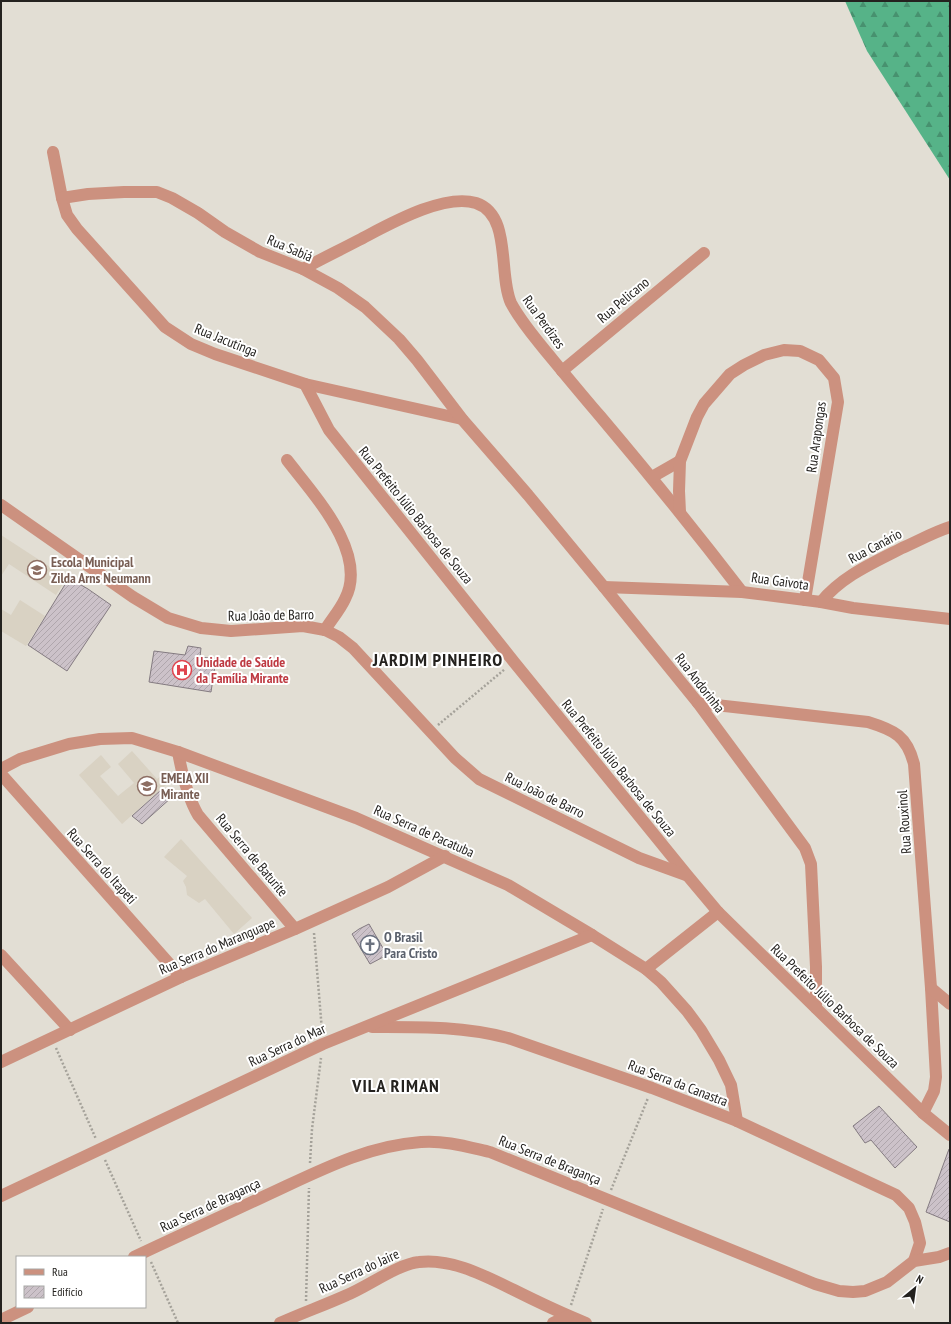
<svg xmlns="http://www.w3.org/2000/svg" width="951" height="1324" font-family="'PT Sans Narrow',sans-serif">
	<defs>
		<pattern id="forest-firs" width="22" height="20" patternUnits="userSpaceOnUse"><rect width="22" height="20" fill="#56b388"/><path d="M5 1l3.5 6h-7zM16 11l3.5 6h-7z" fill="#47916f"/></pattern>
		<pattern id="building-hatch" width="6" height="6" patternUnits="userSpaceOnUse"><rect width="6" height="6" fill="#ccc2c9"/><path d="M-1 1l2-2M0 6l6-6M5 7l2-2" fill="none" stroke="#afa6ac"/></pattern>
	</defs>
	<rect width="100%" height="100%" fill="#e2ded4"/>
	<g fill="#d9d2c3">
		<path d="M1 535 67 578 56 595 9 564 1 576Z"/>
		<path d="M20 600 45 616 26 646 1 631V609L11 615Z"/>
		<path d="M132 751 157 779 169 770 175 777 122 824 79 775 101 755 111 767 100 776 118 796 134 783 118 764Z"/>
		<path d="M181 839 252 918 234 934 205 899 199 903 187 895 186 887 183 881 187 876 164 857Z"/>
	</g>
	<path fill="url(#forest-firs)" d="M845 1H950V180L867 51Z"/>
	<g fill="url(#building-hatch)" stroke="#847b81">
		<path d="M69 578 88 589 111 605 67 671 28 645Z"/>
		<path d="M188 646 201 648 200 657 216 659 211 692 149 682 154 651 185 655Z"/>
		<path d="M161 790 172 797 142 824 132 816Z"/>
		<path d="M369 924 387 955 370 964 352 934 359 929Z"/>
		<path d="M879 1106 917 1147 895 1168 871 1140 865 1143 853 1126Z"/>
		<path d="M949 1149 950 1150V1222L926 1212Z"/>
	</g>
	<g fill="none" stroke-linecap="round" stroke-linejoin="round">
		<g stroke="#a5a29a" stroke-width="2.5" stroke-dasharray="2 2" stroke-linecap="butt">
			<path d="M438 725 505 669"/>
			<path d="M314 933 322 1031"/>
			<path d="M56 1048 96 1139"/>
			<path d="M105 1160 141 1241"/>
			<path d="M310 1163 312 1129 321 1058"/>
			<path d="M611 1190 648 1098"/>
			<path d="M151 1262 178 1323"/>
			<path d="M306 1301 309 1188"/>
			<path d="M571 1305 603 1209"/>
		</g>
		<g stroke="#cc917f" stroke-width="12">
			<path d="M53 152 62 198 67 215 77 229 165 327 191 344 215 354 305 384 462 419"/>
			<path d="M62 198 88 194 124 192H157L172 198 198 213 225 232 260 252 303 269 338 288 365 307 399 339 417 360 462 419 528 495 604 587 698 703 805 848 811 864 816 967V1008"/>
			<path d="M303 269C321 259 340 250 359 240 388 225 443 193 476 203 512 215 498 274 511 303 520 320 532 334 544 349 563 372 581 394 600 416 649 474 696 532 742 592"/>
			<path d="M562 371 704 253"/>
			<path d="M305 384 329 430 514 662 687 875 718 912 923 1113 950 1135"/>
			<path d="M287 460C313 494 369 553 345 599 340 610 331 620 325 630"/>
			<path d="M652 477 680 461"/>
			<path d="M1 505 133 597 168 618 201 628 231 631 303 626 325 630 339 637 353 648 455 758 479 779 639 858 686 875"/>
			<path d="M680 512 679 491 680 461 697 417 704 404 730 374 744 365 764 355 784 350 800 351 819 360 834 378 838 402 805 600"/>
			<path d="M604 587 742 592 821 602 853 608 950 619"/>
			<path d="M821 602C842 576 873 563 902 548 918 541 934 532 950 527"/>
			<path d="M698 703 868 722C894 730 907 736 914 764L931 988 936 1077 934 1091 923 1113"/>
			<path d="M178 752C182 774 187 796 198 815L295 929"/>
			<path d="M1 769 20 759 69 744 100 739 132 738 178 752 356 818 508 885 592 935 646 969 661 982 687 1011 701 1030 719 1060 731 1085 737 1121"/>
			<path d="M1 774 181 977"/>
			<path d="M1 955 70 1030"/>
			<path d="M646 969 718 912"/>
			<path d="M931 988 950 1004"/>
			<path d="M372 1027C419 1027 462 1026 508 1038L652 1088 737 1121 896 1195 909 1208 915 1222 920 1243 914 1261"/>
			<path d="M1 1062 181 977 295 929 388 887 445 856"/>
			<path d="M1 1196 323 1044 592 935"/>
			<path d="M134 1257C178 1236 223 1216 267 1195 317 1172 365 1146 421 1142 444 1140 468 1147 490 1152L815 1284 839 1291 853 1292 865 1291 887 1282 914 1261 939 1257 950 1253"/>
			<path d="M1 1320 28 1307"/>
			<path d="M280 1323C302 1313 325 1305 347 1295 367 1287 398 1264 419 1262 452 1258 485 1276 514 1290 538 1302 561 1313 586 1323"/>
			<path d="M553 1323 568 1316"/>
		</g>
	</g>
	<defs>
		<g id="school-ring" transform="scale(1)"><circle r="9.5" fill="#fff" stroke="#8d6e63" stroke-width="1.5"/><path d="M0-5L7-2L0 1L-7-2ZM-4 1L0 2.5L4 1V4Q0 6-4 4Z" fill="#8d6e63"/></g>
		<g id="hospital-ring" transform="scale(1)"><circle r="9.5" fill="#fff" stroke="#e0444e" stroke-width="1.5"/><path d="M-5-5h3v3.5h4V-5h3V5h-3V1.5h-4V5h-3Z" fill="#e0444e"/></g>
		<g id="church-ring" transform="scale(1)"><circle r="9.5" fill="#fff" stroke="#6b7280" stroke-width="1.5"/><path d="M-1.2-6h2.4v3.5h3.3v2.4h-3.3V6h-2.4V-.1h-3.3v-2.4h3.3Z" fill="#6b7280"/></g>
	</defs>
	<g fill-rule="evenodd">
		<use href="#school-ring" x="37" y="570"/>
		<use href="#hospital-ring" x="182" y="670"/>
		<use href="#school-ring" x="147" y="786"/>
		<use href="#church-ring" x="370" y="945"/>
	</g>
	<g text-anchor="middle" stroke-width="4" stroke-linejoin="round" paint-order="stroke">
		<g font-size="14" fill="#24221f" stroke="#fff">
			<text transform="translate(290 248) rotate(23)" y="5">Rua Sabiá</text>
			<text transform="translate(623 300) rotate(-40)" y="5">Rua Pelicano</text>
			<text transform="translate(544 322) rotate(54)" y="5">Rua Perdizes</text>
			<text transform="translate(226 340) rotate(22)" y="5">Rua Jacutinga</text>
			<text transform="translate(816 437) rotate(-82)" y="5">Rua Arapongas</text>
			<text transform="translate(416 515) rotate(51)" y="5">Rua Prefeito Júlio Barbosa de Souza</text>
			<text transform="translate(875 546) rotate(-28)" y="5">Rua Canário</text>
			<text transform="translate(780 581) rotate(8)" y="5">Rua Gaivota</text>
			<text transform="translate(271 615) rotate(-1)" y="5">Rua João de Barro</text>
			<text transform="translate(700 683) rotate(52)" y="5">Rua Andorinha</text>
			<text transform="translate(619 768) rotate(51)" y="5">Rua Prefeito Júlio Barbosa de Souza</text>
			<text transform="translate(545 795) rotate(26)" y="5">Rua João de Barro</text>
			<text transform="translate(904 822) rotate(-94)" y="5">Rua Rouxinol</text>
			<text transform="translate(424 831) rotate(24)" y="5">Rua Serra de Pacatuba</text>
			<text transform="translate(252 855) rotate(50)" y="5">Rua Serra de Baturite</text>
			<text transform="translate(102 866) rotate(48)" y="5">Rua Serra do Itapeti</text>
			<text transform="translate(217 946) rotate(-23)" y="5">Rua Serra do Maranguape</text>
			<text transform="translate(835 1006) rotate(44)" y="5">Rua Prefeito Júlio Barbosa de Souza</text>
			<text transform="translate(287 1045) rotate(-25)" y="5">Rua Serra do Mar</text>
			<text transform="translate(678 1083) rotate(21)" y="5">Rua Serra da Canastra</text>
			<text transform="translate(550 1160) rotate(22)" y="5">Rua Serra de Bragança</text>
			<text transform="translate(210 1205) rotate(-25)" y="5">Rua Serra de Bragança</text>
			<text transform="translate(359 1271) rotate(-25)" y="5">Rua Serra do Jaire</text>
		</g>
		<g font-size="14" font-weight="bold" fill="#785e54" stroke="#fff" text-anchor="start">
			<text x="51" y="567">Escola Municipal<tspan x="51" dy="16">Zilda Arns Neumann</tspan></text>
			<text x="161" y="783">EMEIA XII<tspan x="161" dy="16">Mirante</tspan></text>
		</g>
		<g font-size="14" font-weight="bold" fill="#be3a42" stroke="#fff" text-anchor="start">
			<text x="196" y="667">Unidade de Saúde<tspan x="196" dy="16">da Família Mirante</tspan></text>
		</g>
		<g font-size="14" font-weight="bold" fill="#5b616d" stroke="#fff" text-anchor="start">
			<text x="384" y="942">O Brasil<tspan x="384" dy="16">Para Cristo</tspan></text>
		</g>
		<g font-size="18" font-weight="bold" letter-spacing="1" fill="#24221f" stroke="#fff">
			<text x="438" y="666">JARDIM PINHEIRO</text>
			<text x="396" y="1092">VILA RIMAN</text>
		</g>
	</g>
	<rect width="951" height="1324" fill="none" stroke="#24221f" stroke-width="4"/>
	<rect x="16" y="1256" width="130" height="52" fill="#ffffff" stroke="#a7a7a5"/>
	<rect x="24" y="1269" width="20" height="6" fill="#cc917f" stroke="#a7a7a5"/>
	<text x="52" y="1276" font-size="12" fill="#24221f">Rua</text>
	<rect x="24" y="1286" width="20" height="12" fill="url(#building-hatch)" stroke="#a7a7a5"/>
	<text x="52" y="1296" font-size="12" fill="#24221f">Edifício</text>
	<g transform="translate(915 1288) rotate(29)" stroke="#ffffff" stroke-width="3" paint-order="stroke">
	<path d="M0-3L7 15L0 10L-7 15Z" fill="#24221f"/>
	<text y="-6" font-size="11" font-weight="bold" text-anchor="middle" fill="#24221f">N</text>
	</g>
</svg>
